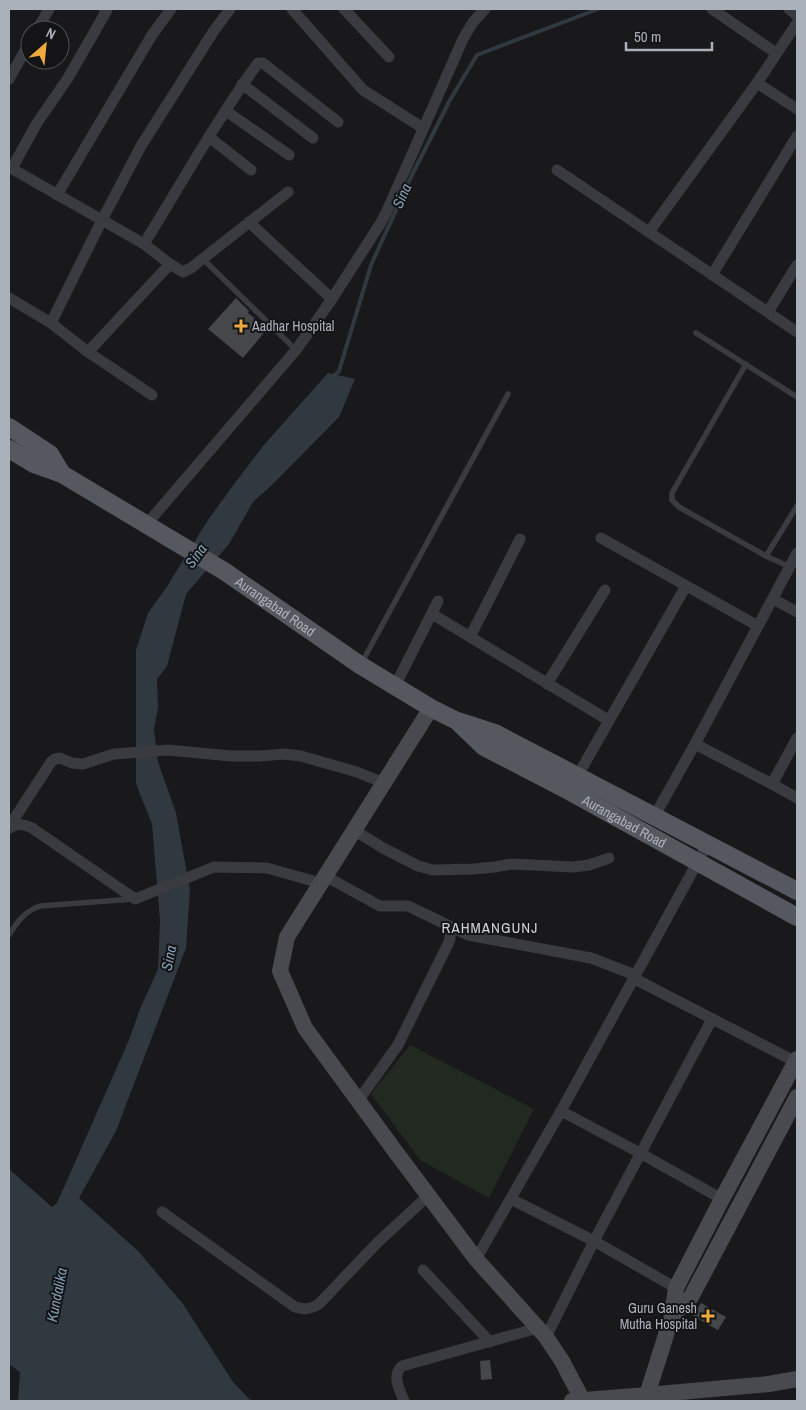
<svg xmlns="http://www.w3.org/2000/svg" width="806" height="1410" font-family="'Archivo Narrow',sans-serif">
	<rect width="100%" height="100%" fill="#19191b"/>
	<path fill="#212921" d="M410 1045 534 1109 489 1198 420 1160 371 1094Z"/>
	<path fill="#2f393f" d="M328 373 355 379 339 417 273 484 253 502 229 544 186 594 167 666 157 679 158 707 154 730 158 762 176 813 190 890 186 948 116 1131 79 1198 138 1251 183 1304 233 1382 251 1401H18L20 1372 9 1364V1169L52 1207 57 1203 129 1040 140 1009 158 969 160 920 152 824 136 784V650L148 613 166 588 208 520 232 487 263 446Z"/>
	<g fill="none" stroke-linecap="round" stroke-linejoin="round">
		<path stroke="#2f393f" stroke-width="4" d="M333 377 339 371 371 265 413 173 450 100 477 55 598 9"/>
	</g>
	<g fill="#45474b">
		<path d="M236 298 249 311 248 313 267 329 243 358 208 329Z"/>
		<path d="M701 1303 726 1317 718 1330 693 1316Z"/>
		<path d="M490 1360 492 1379 481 1380 480 1361Z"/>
	</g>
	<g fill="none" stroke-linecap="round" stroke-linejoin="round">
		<g stroke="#3a3b40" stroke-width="5.5">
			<path d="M203 259 296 350"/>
			<path d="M696 333 797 397"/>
			<path d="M746 364 672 493V500L679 507 766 556 790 567"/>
			<path d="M766 556 797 506"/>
			<path d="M361 664 508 394"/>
			<path d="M9 935C17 922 25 911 40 906L134 899"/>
		</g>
		<g stroke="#3a3b40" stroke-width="11">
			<path d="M292 9 363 90 423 128"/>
			<path d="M344 9 389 57"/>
			<path d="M712 9 776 53"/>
			<path d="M789 9 797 15"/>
			<path d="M37 30 49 9"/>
			<path d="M9 79 30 42"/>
			<path d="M757 83 797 109"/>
			<path d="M242 84 313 138"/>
			<path d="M226 111 289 155"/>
			<path d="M209 137 251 170"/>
			<path d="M9 167 144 244 170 264 183 272 191 268 288 192"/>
			<path d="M12 168 37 123 68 78 107 10 104 9"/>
			<path d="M557 170 797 332"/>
			<path d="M57 195 152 35 171 9"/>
			<path d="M249 222 332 299"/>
			<path d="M649 232 757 83 797 23"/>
			<path d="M144 244C181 184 216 121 258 63H263L338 122"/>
			<path d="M712 275 797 136"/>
			<path d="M9 298 51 323 88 352 152 395"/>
			<path d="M768 312 797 265"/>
			<path d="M51 323 102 220 141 146 213 32 230 9"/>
			<path d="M88 352 170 264"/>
			<path d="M146 525 296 350 332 299 380 224 386 213 463 39 473 22 485 9"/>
			<path d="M601 538 758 626"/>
			<path d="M773 599 797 612"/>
			<path d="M432 614 608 720"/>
			<path d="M470 637 520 539"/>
			<path d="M547 684 605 590"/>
			<path d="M395 686 438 601"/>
			<path d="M797 738 772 784 797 798"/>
			<path d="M695 744 772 784"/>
			<path d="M574 782 686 586"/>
			<path d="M654 817 695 744 797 553"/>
			<path d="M9 827 51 762 55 759 60 758 72 763 83 764 114 754 168 750 231 756H260L284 754 301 756 357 772 384 783"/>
			<path d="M9 828C17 823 23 824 32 828L135 899 214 867 267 868 320 883"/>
			<path d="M354 830 383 848 418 866 433 870 474 869 494 867 512 864 573 867 589 865 609 858"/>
			<path d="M325 876 380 906H408L468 935 591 958 635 975"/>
			<path d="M633 978 796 1062"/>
			<path d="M358 1101 398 1045 450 940V926"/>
			<path d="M561 1111 640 1153 722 1199"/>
			<path d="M511 1199 594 1241 676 1288"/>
			<path d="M162 1212 295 1307C305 1310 310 1309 319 1304L378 1242 428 1196"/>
			<path d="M476 1259 561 1111 708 843"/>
			<path d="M423 1270 490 1342"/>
			<path d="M546 1337 594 1241 712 1019"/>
			<path d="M404 1401C400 1390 391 1376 402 1366L538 1328"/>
		</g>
		<g stroke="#484a50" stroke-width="16">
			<path d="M431 708 287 937 280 971 305 1028 395 1151 476 1259 546 1337 562 1361 583 1401"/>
			<path d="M672 1316 691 1297 797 1097"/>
			<path d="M647 1395 769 1384 797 1379"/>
			<path d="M572 1401 647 1395 672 1316 676 1288 722 1199 797 1059"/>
		</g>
		<g stroke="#56585f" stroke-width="18">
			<path d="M9 427 50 454 62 474"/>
			<path id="s1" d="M9 449 34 464 62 474 224 571 360 665 431 708 455 720 495 733 797 891"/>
			<path id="s2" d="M460 724 484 747 569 791 797 917"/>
		</g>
	</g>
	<g fill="#eeaa3e" stroke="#141416" stroke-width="2">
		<path d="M238.5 318.5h5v5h5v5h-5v5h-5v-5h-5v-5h5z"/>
		<path d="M705.5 1308.5h5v5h5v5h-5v5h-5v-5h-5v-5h5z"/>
	</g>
	<g text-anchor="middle" stroke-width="4" stroke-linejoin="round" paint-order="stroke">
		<g font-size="14" fill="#abb1ba" stroke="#141416" text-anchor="start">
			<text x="252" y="331">Aadhar Hospital</text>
			<text x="697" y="1313" text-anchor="end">Guru Ganesh<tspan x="697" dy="16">Mutha Hospital</tspan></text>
		</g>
		<g font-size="14" fill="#abb1ba" stroke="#141416">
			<text dy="5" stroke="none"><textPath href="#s1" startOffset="310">Aurangabad Road</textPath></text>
			<text dy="5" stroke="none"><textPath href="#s2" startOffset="192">Aurangabad Road</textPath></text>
		</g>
		<g font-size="15" font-style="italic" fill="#84a0b4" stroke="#141416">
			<text transform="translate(402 196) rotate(-66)" y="5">Sina</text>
			<text transform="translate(196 556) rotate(-54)" y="5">Sina</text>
			<text transform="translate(169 958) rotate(-78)" y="5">Sina</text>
			<text transform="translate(57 1295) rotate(-79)" y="5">Kundalika</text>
		</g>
		<g font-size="15" letter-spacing="1" fill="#ccd0d6" stroke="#141416">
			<text x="490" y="933">RAHMANGUNJ</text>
		</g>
	</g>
	<rect width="806" height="1410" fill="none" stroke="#abb1ba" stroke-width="20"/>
	<g transform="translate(45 45) rotate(27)"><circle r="24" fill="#141416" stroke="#505358"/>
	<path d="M0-4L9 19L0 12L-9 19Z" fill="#eeaa3e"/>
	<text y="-8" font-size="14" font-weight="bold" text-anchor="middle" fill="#abb1ba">N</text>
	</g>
	<path d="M626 42v8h86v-8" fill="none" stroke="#abb1ba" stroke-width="2.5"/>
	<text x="634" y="42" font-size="15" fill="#abb1ba" stroke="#141416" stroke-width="4" paint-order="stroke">50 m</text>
</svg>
